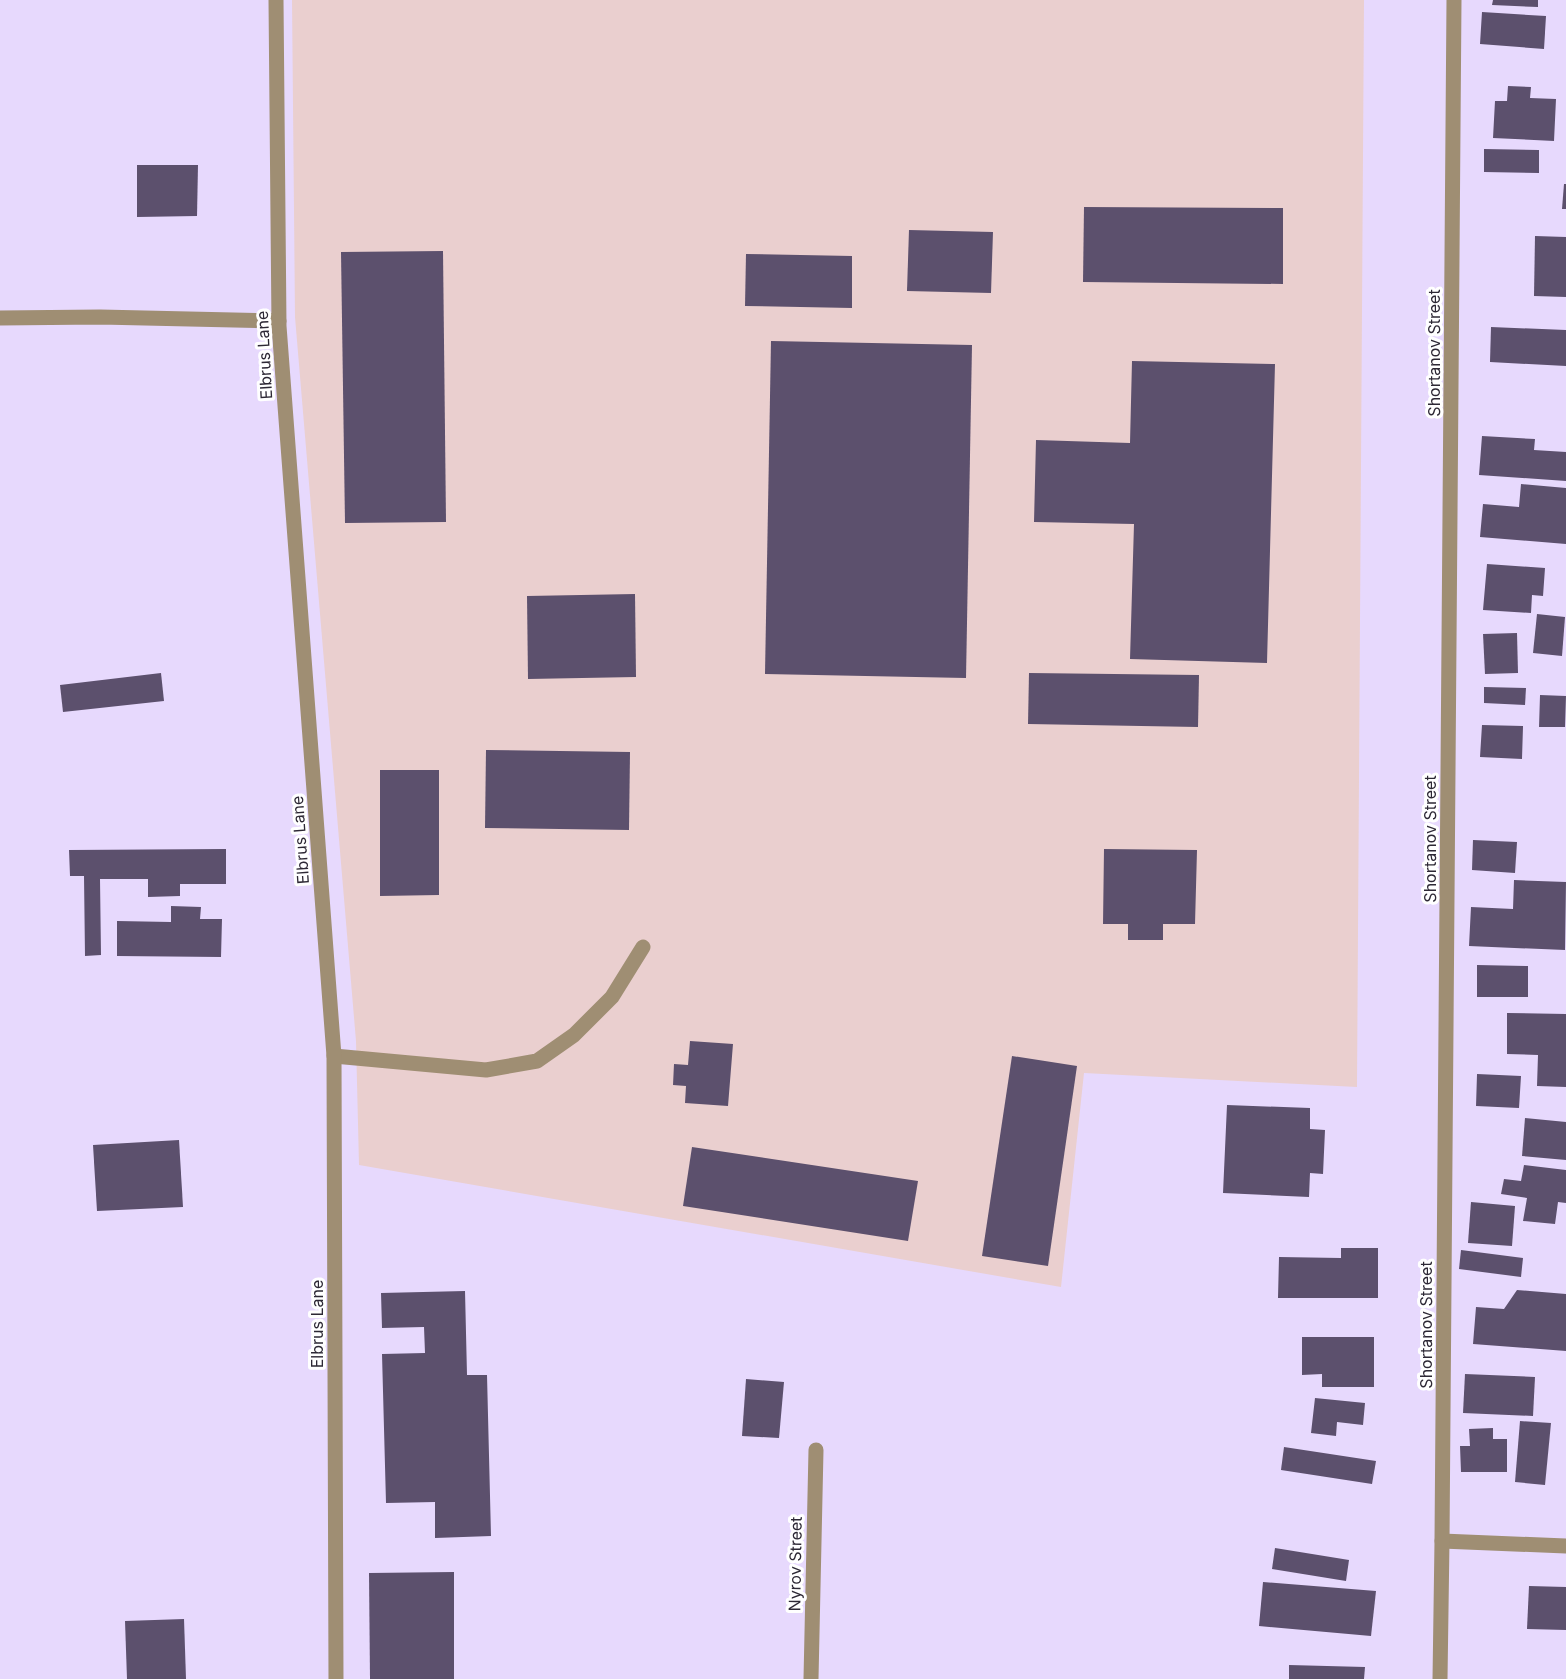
<svg xmlns="http://www.w3.org/2000/svg" width="1566" height="1679" font-family="Inter,sans-serif">
	<rect width="100%" height="100%" fill="#e7d9fd"/>
	<path fill="#eacfcf" d="M292 0H1364L1357 1087 1084 1073 1061 1287 359 1165 356 1041 295 317Z"/>
	<g fill="#5c506d">
		<path d="M1493 0H1538V7L1492 5Z"/>
		<path d="M1482 12 1546 16 1544 49 1480 44Z"/>
		<path d="M1508 86 1531 87 1530 98 1556 99 1554 141 1493 138 1495 101H1507Z"/>
		<path d="M1484 149 1539 150V173L1484 172Z"/>
		<path d="M137 165H198L197 216 137 217Z"/>
		<path d="M1564 184H1566V209H1562Z"/>
		<path d="M1084 207 1283 208V284L1083 282Z"/>
		<path d="M909 230 993 232 991 293 907 291Z"/>
		<path d="M1535 236 1566 237V297L1534 296Z"/>
		<path d="M443 251 446 522 345 523 341 252Z"/>
		<path d="M746 254 852 256V308L745 306Z"/>
		<path d="M1491 327 1566 330V366L1490 362Z"/>
		<path d="M771 341 972 345 966 678 765 674Z"/>
		<path d="M1132 361 1275 364 1267 663 1130 659 1134 524 1034 522 1036 440 1130 443Z"/>
		<path d="M1482 436 1535 439 1534 450 1566 452V481L1479 475Z"/>
		<path d="M1521 484 1566 488V544L1480 537 1483 504 1519 507Z"/>
		<path d="M1487 564 1545 568 1543 596 1532 595 1531 613 1483 610Z"/>
		<path d="M635 594 636 677 528 679 527 596Z"/>
		<path d="M1537 614 1565 617 1562 656 1533 653Z"/>
		<path d="M1517 633 1518 673 1485 674 1483 634Z"/>
		<path d="M161 673 164 701 63 712 60 685Z"/>
		<path d="M1029 673 1199 675 1198 727 1028 724Z"/>
		<path d="M1484 687 1526 688 1525 705 1484 703Z"/>
		<path d="M1540 695 1566 696 1565 727H1539Z"/>
		<path d="M1482 725 1523 726 1522 759 1480 757Z"/>
		<path d="M486 750 630 752 629 830 485 828Z"/>
		<path d="M380 770H439V895L380 896Z"/>
		<path d="M1473 840 1517 842 1515 873 1472 870Z"/>
		<path d="M226 849V884H180V896L148 897V879H100L101 955 85 956 84 876H70L69 850Z"/>
		<path d="M1104 849 1197 850 1195 924H1163V940H1128V924H1103Z"/>
		<path d="M1514 880 1566 882 1565 950 1469 946 1471 907 1513 909Z"/>
		<path d="M171 906 201 907 200 919H222L221 957 117 956V921L171 922Z"/>
		<path d="M1477 965 1528 966V997H1477Z"/>
		<path d="M1507 1013 1566 1014V1087L1537 1086 1538 1055 1507 1054Z"/>
		<path d="M690 1041 733 1044 728 1106 685 1103 686 1086 673 1085 674 1064 688 1065Z"/>
		<path d="M1012 1056 1077 1066 1048 1266 982 1256Z"/>
		<path d="M1477 1074 1521 1076 1519 1108 1476 1106Z"/>
		<path d="M1227 1105 1310 1108V1129L1325 1130 1323 1174 1310 1173 1309 1197 1223 1193Z"/>
		<path d="M1525 1118 1566 1122V1160L1522 1156Z"/>
		<path d="M179 1140 183 1207 97 1211 93 1145Z"/>
		<path d="M692 1147 918 1181 908 1241 683 1206Z"/>
		<path d="M1524 1165 1566 1170V1203L1558 1202 1555 1224 1523 1221 1527 1198 1501 1194 1504 1179 1521 1181Z"/>
		<path d="M1471 1202 1515 1206 1512 1246 1468 1243Z"/>
		<path d="M1341 1248H1378V1298H1278L1279 1257 1341 1258Z"/>
		<path d="M1461 1250 1523 1258 1521 1277 1459 1269Z"/>
		<path d="M1517 1290 1566 1294V1351L1473 1344 1476 1307 1504 1309Z"/>
		<path d="M465 1291 467 1375H487L491 1536 435 1538V1502L386 1503 382 1354 425 1353 424 1327 382 1328 381 1293Z"/>
		<path d="M1302 1337H1374V1387H1322V1374L1302 1375Z"/>
		<path d="M1465 1374 1535 1377 1533 1416 1463 1413Z"/>
		<path d="M746 1379 784 1382 779 1438 742 1436Z"/>
		<path d="M1315 1398 1365 1403 1363 1425 1337 1422 1336 1436 1311 1433Z"/>
		<path d="M1520 1421 1551 1423 1545 1485 1515 1482Z"/>
		<path d="M1493 1428V1439H1507V1472H1461L1460 1446H1470L1469 1429Z"/>
		<path d="M1284 1447 1376 1461 1372 1484 1281 1470Z"/>
		<path d="M1275 1548 1349 1560 1346 1581 1272 1569Z"/>
		<path d="M454 1572V1679H370L369 1573Z"/>
		<path d="M1263 1582 1376 1591 1371 1636 1259 1626Z"/>
		<path d="M1529 1586 1566 1587V1630L1527 1629Z"/>
		<path d="M184 1619 186 1679H127L125 1621Z"/>
		<path d="M1289 1665 1365 1667 1364 1679H1289Z"/>
	</g>
	<g fill="none" stroke-linecap="round" stroke-linejoin="round">
		<g stroke="#9f8e73" stroke-width="15">
			<path d="M0 318 100 317 279 321"/>
			<path d="M334 1056 486 1070 537 1061 574 1035 612 997 643 947"/>
		</g>
		<g stroke="#9f8e73" stroke-width="15">
			<path d="M276 0 279 326 334 1056 336 1679"/>
			<path d="M1442 1541 1566 1546"/>
			<path d="M811 1679 816 1450"/>
			<path d="M1440 1679 1442 1541 1454 0"/>
		</g>
	</g>
	<g text-anchor="middle" stroke-width="6" stroke-linejoin="round" paint-order="stroke">
		<g font-size="16" fill="#2d2835" stroke="#fff">
			<text transform="translate(1434 353) rotate(-90)" y="6">Shortanov Street</text>
			<text transform="translate(264 355) rotate(-93)" y="6">Elbrus Lane</text>
			<text transform="translate(1430 839) rotate(-90)" y="6">Shortanov Street</text>
			<text transform="translate(300 840) rotate(-94)" y="6">Elbrus Lane</text>
			<text transform="translate(317 1324) rotate(-90)" y="6">Elbrus Lane</text>
			<text transform="translate(1426 1325) rotate(-90)" y="6">Shortanov Street</text>
			<text transform="translate(795 1564) rotate(-89)" y="6">Nyrov Street</text>
		</g>
	</g>
</svg>
